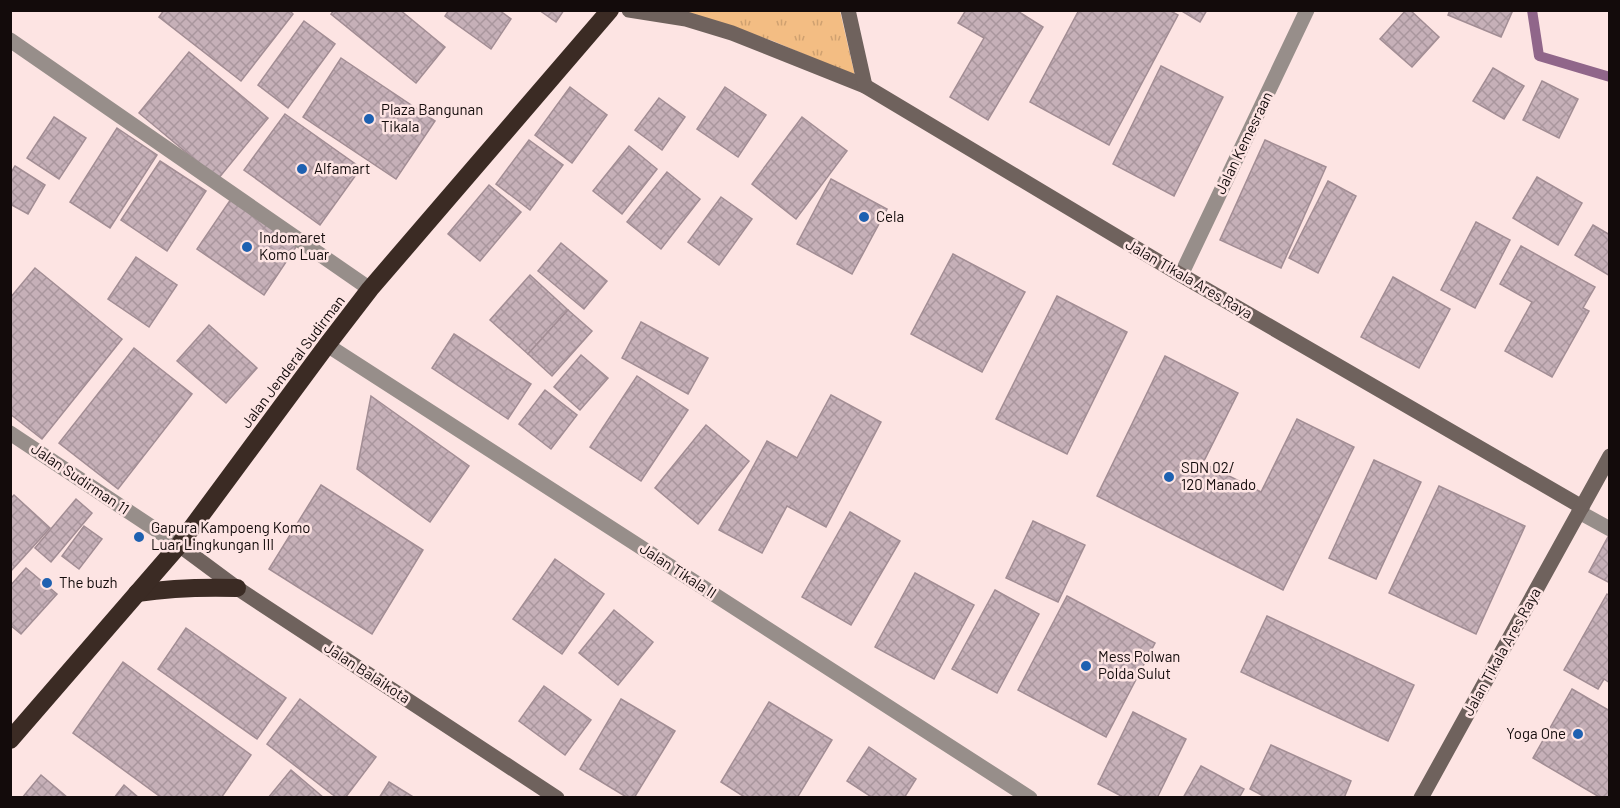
<svg xmlns="http://www.w3.org/2000/svg" width="1620" height="808" font-family="Barlow,sans-serif">
	<defs>
		<pattern id="park-tufts" width="24" height="20" patternUnits="userSpaceOnUse" patternTransform="scale(1.5)"><rect width="24" height="20" fill="#f3bd83"/><path d="M3 7l-1-3M5 7V3M7 7l1-3M15 17l-1-3M17 17v-4M19 17l1-3" fill="none" stroke="#cfa170"/></pattern>
		<pattern id="building-cross-hatch" width="8" height="8" patternUnits="userSpaceOnUse" patternTransform="scale(1.5)"><rect width="8" height="8" fill="#c6b0b8"/><path d="M0 0l8 8M0 8l8-8" fill="none" stroke="#a9969d"/></pattern>
	</defs>
	<rect width="100%" height="100%" fill="#fde4e3"/>
	<path fill="url(#park-tufts)" d="M668 11H840L855 76 773 41 686 13Z"/>
	<g fill="none" stroke-linecap="round" stroke-linejoin="round">
		<path stroke="#90668a" stroke-width="10" d="M1532 10 1539 56 1610 77"/>
	</g>
	<g fill="url(#building-cross-hatch)" stroke="#a28d94" stroke-width="1.5">
		<path d="M164 10H289L293 14 241 81 159 17Z"/>
		<path d="M334 10H400L445 47 416 83 331 14Z"/>
		<path d="M449 10H499L511 19 491 49 445 16Z"/>
		<path d="M539 10H564L556 22Z"/>
		<path d="M966 10H1016L1043 27 988 120 950 97 984 38 958 23Z"/>
		<path d="M1079 10H1169L1178 15 1109 145 1030 102Z"/>
		<path d="M1180 10H1207L1200 22Z"/>
		<path d="M1406 10H1410L1439 37 1412 67 1380 39Z"/>
		<path d="M1450 10H1513L1501 37 1448 15Z"/>
		<path d="M304 21 335 44 288 108 258 85Z"/>
		<path d="M189 52 268 118 218 179 139 113Z"/>
		<path d="M341 58 435 121 396 179 303 117Z"/>
		<path d="M1161 66 1223 97 1174 196 1113 164Z"/>
		<path d="M1493 68 1524 86 1504 119 1473 101Z"/>
		<path d="M1542 81 1578 99 1559 138 1523 120Z"/>
		<path d="M570 87 607 115 572 163 535 135Z"/>
		<path d="M725 87 766 115 738 157 697 129Z"/>
		<path d="M659 98 685 117 662 150 635 130Z"/>
		<path d="M285 114 361 168 320 225 244 170Z"/>
		<path d="M54 117 86 138 59 179 27 158Z"/>
		<path d="M802 117 847 151 796 219 752 184Z"/>
		<path d="M117 128 157 155 110 228 70 202Z"/>
		<path d="M529 140 563 165 530 210 496 184Z"/>
		<path d="M1265 140 1326 167 1281 268 1220 240Z"/>
		<path d="M629 146 657 169 622 214 593 191Z"/>
		<path d="M160 161 206 191 167 251 121 220Z"/>
		<path d="M15 166 45 185 28 214 10 204V174Z"/>
		<path d="M667 172 700 199 661 249 627 222Z"/>
		<path d="M1537 177 1582 203 1558 245 1513 218Z"/>
		<path d="M831 179 887 209 852 274 797 244Z"/>
		<path d="M1328 181 1356 196 1318 273 1289 258Z"/>
		<path d="M489 185 521 212 480 261 448 234Z"/>
		<path d="M721 197 752 219 719 265 688 242Z"/>
		<path d="M231 199 298 244 264 295 197 249Z"/>
		<path d="M1476 222 1510 240 1475 308 1441 290Z"/>
		<path d="M1593 225 1610 235V276L1575 255Z"/>
		<path d="M561 243 607 281 584 309 538 271Z"/>
		<path d="M1521 246 1595 287 1583 308 1589 311 1552 377 1505 351 1532 302 1500 284Z"/>
		<path d="M953 254 1025 292 982 372 911 334Z"/>
		<path d="M136 257 177 285 149 327 108 299Z"/>
		<path d="M35 268 122 339 42 439 10 414V298Z"/>
		<path d="M530 275 568 310 528 354 490 320Z"/>
		<path d="M1393 277 1450 309 1419 368 1361 337Z"/>
		<path d="M1057 296 1127 332 1067 454 996 419Z"/>
		<path d="M568 310 592 331 552 376 528 354Z"/>
		<path d="M641 322 708 358 688 394 622 358Z"/>
		<path d="M209 325 257 368 226 403 177 361Z"/>
		<path d="M454 334 531 384 508 419 432 368Z"/>
		<path d="M134 348 192 394 118 489 59 443Z"/>
		<path d="M581 355 608 378 580 410 554 387Z"/>
		<path d="M1165 356 1238 393 1203 463 1261 492 1297 419 1354 447 1283 590 1097 496Z"/>
		<path d="M637 376 688 410 641 481 590 447Z"/>
		<path d="M545 390 577 415 551 449 519 424Z"/>
		<path d="M831 395 881 422 826 527 787 506 762 553 719 530 767 441 797 458Z"/>
		<path d="M371 396 469 466 430 522 357 469Z"/>
		<path d="M706 425 749 461 698 524 655 488Z"/>
		<path d="M1374 460 1421 482 1376 579 1329 558Z"/>
		<path d="M321 485 423 550 372 634 269 569Z"/>
		<path d="M1439 486 1525 526 1476 634 1389 593Z"/>
		<path d="M14 495 50 528 10 572V499Z"/>
		<path d="M76 499 92 513 51 562 35 548Z"/>
		<path d="M850 512 900 541 851 625 802 597Z"/>
		<path d="M1033 521 1085 545 1058 602 1006 578Z"/>
		<path d="M84 526 102 539 79 569 62 556Z"/>
		<path d="M1609 535 1610 536V583L1589 572Z"/>
		<path d="M555 559 604 594 562 654 513 619Z"/>
		<path d="M26 568 57 594 21 634 10 625V586Z"/>
		<path d="M915 573 974 605 934 679 875 647Z"/>
		<path d="M995 590 1039 614 997 693 952 669Z"/>
		<path d="M1607 594 1610 596V683L1604 679 1598 689 1564 670Z"/>
		<path d="M1067 596 1155 643 1106 737 1018 690Z"/>
		<path d="M614 610 653 642 618 685 579 653Z"/>
		<path d="M1267 616 1414 685 1388 741 1241 672Z"/>
		<path d="M186 628 286 698 257 739 158 669Z"/>
		<path d="M123 662 251 755 221 798H162L73 733Z"/>
		<path d="M544 686 591 720 565 755 519 721Z"/>
		<path d="M1572 689 1610 711V798H1601L1533 758Z"/>
		<path d="M300 699 376 757 345 798H337L267 744Z"/>
		<path d="M621 699 675 731 634 798H628L580 769Z"/>
		<path d="M769 702 832 740 797 798H746L721 782Z"/>
		<path d="M1133 712 1186 739 1157 798H1125L1098 784Z"/>
		<path d="M1271 745 1351 781 1344 798H1267L1250 789Z"/>
		<path d="M869 747 916 779 904 798H873L847 781Z"/>
		<path d="M1201 766 1244 789 1239 798H1183Z"/>
		<path d="M291 770 324 798H268Z"/>
		<path d="M41 775 68 798H22Z"/>
		<path d="M389 782 415 798H379Z"/>
		<path d="M124 785 139 798H114Z"/>
	</g>
	<g fill="none" stroke-linecap="round" stroke-linejoin="round">
		<g stroke="#978e8a" stroke-width="15">
			<path d="M10 40 370 289"/>
			<path d="M1181 275 1307 10"/>
			<path d="M327 345 1030 798"/>
			<path d="M10 433 179 545"/>
			<path d="M1579 512 1610 529"/>
		</g>
		<g stroke="#6f625d" stroke-width="15">
			<path d="M629 10 686 19 732 33 865 86 1181 275 1582 507"/>
			<path d="M848 10 865 86"/>
			<path d="M179 545 237 588 557 798"/>
			<path d="M1421 798 1610 456"/>
		</g>
		<g stroke="#3b2b24" stroke-width="18">
			<path d="M137 593C171 588 204 587 237 588"/>
			<path d="M10 740 179 545 327 345 370 289 610 10"/>
		</g>
	</g>
	<g fill="#1e61b1" stroke="#fde4e3" stroke-width="2">
		<circle cx="369" cy="119" r="6"/>
		<circle cx="302" cy="169" r="6"/>
		<circle cx="864" cy="217" r="6"/>
		<circle cx="247" cy="247" r="6"/>
		<circle cx="1169" cy="477" r="6"/>
		<circle cx="139" cy="537" r="6"/>
		<circle cx="47" cy="583" r="6"/>
		<circle cx="1086" cy="666" r="6"/>
		<circle cx="1578" cy="734" r="6"/>
	</g>
	<g text-anchor="middle" stroke-width="5" stroke-linejoin="round" paint-order="stroke">
		<g font-size="15" fill="#130b0b" stroke="#fde4e3" text-anchor="start">
			<text x="381" y="115">Plaza Bangunan<tspan x="381" dy="17">Tikala</tspan></text>
			<text x="314" y="174">Alfamart</text>
			<text x="876" y="222">Cela</text>
			<text x="259" y="243">Indomaret<tspan x="259" dy="17">Komo Luar</tspan></text>
			<text x="1181" y="473">SDN 02/<tspan x="1181" dy="17">120 Manado</tspan></text>
			<text x="151" y="533">Gapura Kampoeng Komo<tspan x="151" dy="17">Luar Lingkungan III</tspan></text>
			<text x="59" y="588">The buzh</text>
			<text x="1098" y="662">Mess Polwan<tspan x="1098" dy="17">Polda Sulut</tspan></text>
			<text x="1566" y="739" text-anchor="end">Yoga One</text>
		</g>
		<g font-size="15" fill="#130b0b" stroke="#fde4e3">
			<text transform="translate(1244 143) rotate(-64)" y="5">Jalan Kemesraan</text>
			<text transform="translate(1189 279) rotate(30)" y="5">Jalan Tikala Ares Raya</text>
			<text transform="translate(293 362) rotate(-53)" y="5">Jalan Jenderal Sudirman</text>
			<text transform="translate(80 479) rotate(34)" y="5">Jalan Sudirman 11</text>
			<text transform="translate(678 571) rotate(33)" y="5">Jalan Tikala II</text>
			<text transform="translate(1502 652) rotate(-61)" y="5">Jalan Tikala Ares Raya</text>
			<text transform="translate(367 673) rotate(33)" y="5">Jalan Balaikota</text>
		</g>
	</g>
	<rect width="1620" height="808" fill="none" stroke="#130b0b" stroke-width="24"/>
</svg>
